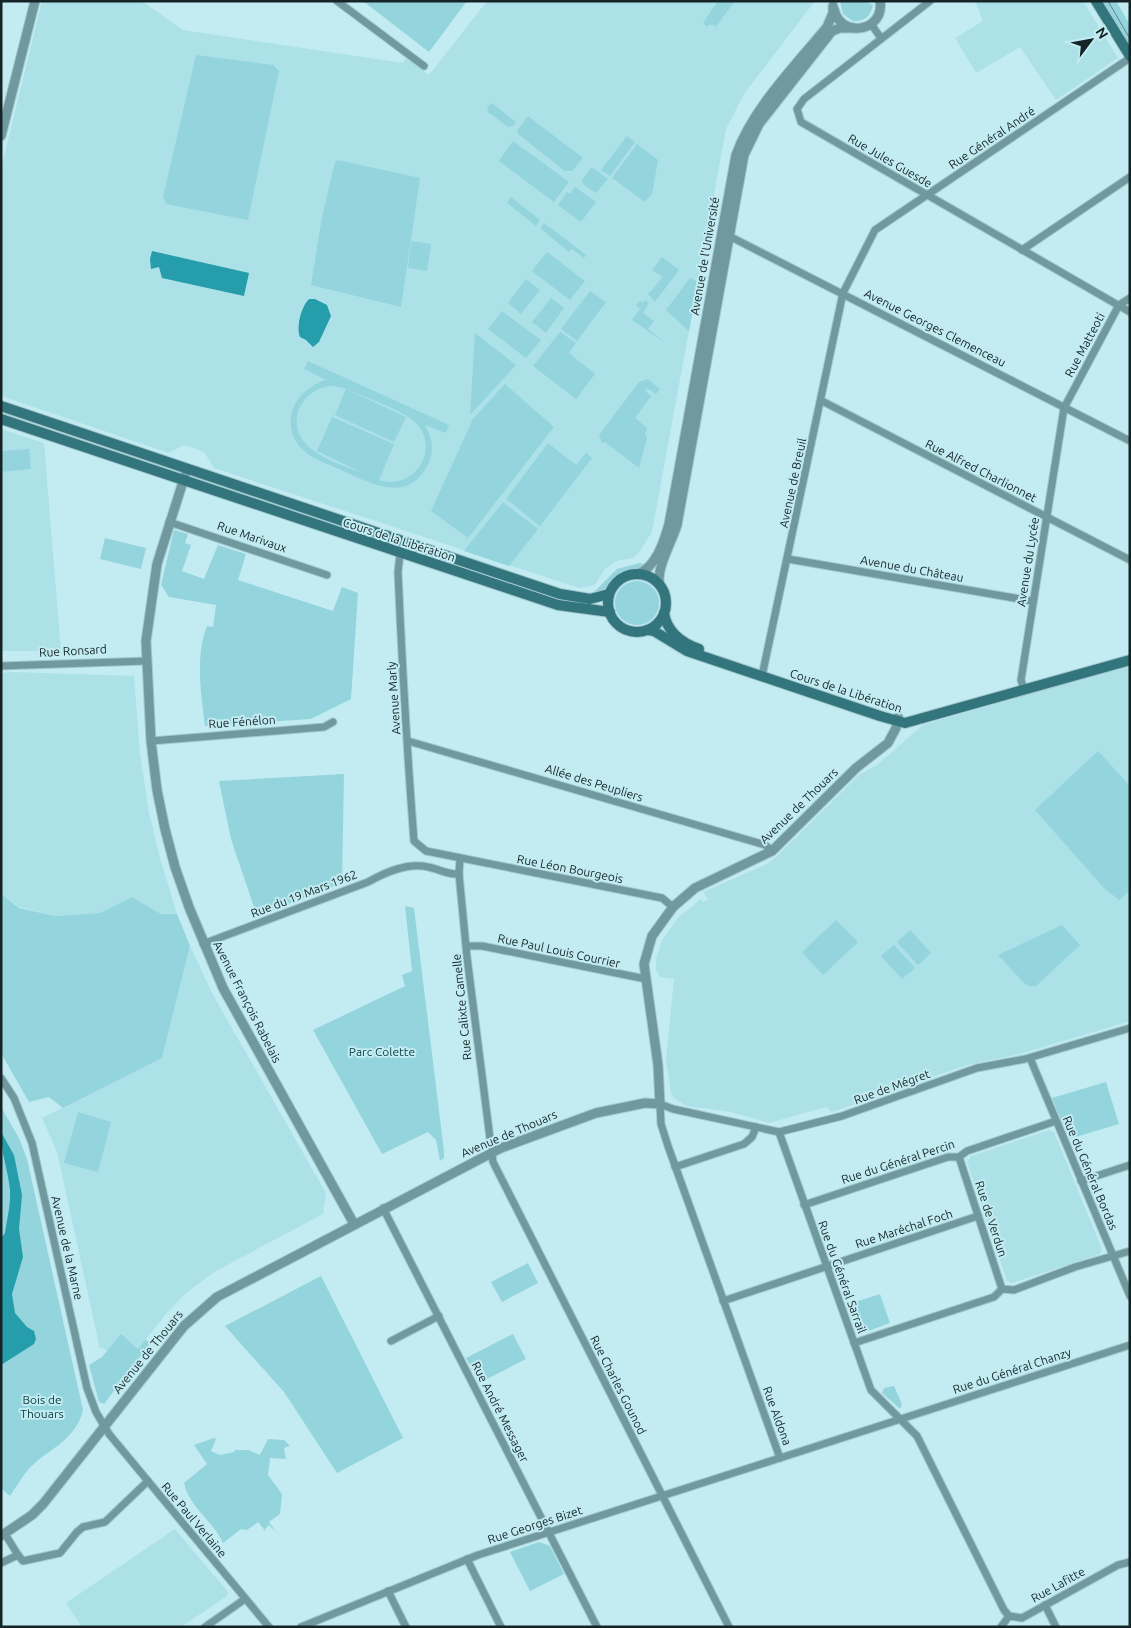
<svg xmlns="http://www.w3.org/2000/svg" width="1131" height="1628" font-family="Ubuntu,sans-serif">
	<rect width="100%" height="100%" fill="#c2ecf2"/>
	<g fill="#ade1e8">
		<path d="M42 1H142L183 30 403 63 406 58 429 75 487 1H815L744 94 726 129 652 532 640 551 633 558 616 561 605 569 595 585 579 588 214 468 204 452 184 445 169 453 1 396V169Z"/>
		<path d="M975 1H1083L1118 58 1056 100 1020 47 976 73 955 38 983 21Z"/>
		<path d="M1 429 44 443 61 651H1Z"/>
		<path d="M1130 665V1021L1020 1054 967 1065 832 1112 826 1107 769 1123 731 1112 686 1106 674 1098 671 1094 666 1059 674 979 660 977 656 970V959L662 940 678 918 701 899 703 902 708 899 703 892 767 864 776 857 860 774 877 765 923 725Z"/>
		<path d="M13 672 134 676 140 754 149 813 160 858 177 914H161L132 897 100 913 55 916 19 907 1 894V673Z"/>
		<path d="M190 946 213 995 326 1193 323 1214 216 1271 186 1293 166 1314 123 1368 102 1357 107 1351 102 1347 100 1349 57 1152 42 1118 162 1058Z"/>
		<path d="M1049 1130 1054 1132 1102 1249 1100 1254 1012 1283 1007 1281 967 1162 971 1156Z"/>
		<path d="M175 1529 228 1592 227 1596 181 1627H82L66 1603Z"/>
	</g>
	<g fill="#94d4dd" fill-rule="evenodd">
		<path d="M363 1H467L429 52Z"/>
		<path d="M718 1H735L715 28V25H708V28L703 23Z"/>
		<path d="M840 1H865L873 5C871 16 864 22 853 21L843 14Z"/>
		<path d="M1100 1H1116L1130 25V49Z"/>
		<path d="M196 55 273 65 279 71 248 220 166 204 163 197Z"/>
		<path d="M492 103 516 122 513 126 508 127 488 112 487 108Z"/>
		<path d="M528 116 583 158 572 171H565L518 134 517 131Z"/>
		<path d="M627 136 635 142 610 176 601 170Z"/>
		<path d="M513 141 569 182 554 202 499 161Z"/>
		<path d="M637 144 658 160 652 194 645 202 612 178Z"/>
		<path d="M338 160 420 178 401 307 311 285 322 217 335 162Z"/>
		<path d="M592 167 608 179 596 193 584 185 582 180Z"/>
		<path d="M575 187 596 202 581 222 558 205 567 192 570 194Z"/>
		<path d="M511 197 540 220 536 226 507 203Z"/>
		<path d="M544 223 586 255 584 258 572 249 569 252 540 228Z"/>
		<path d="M411 241 431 244 427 271 408 268Z"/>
		<path d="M547 252 585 281 570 300 532 271Z"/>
		<path d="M662 257 679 270 655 302 648 294 663 277 652 270Z"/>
		<path d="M690 278 698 282 689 331 666 310Z"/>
		<path d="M526 279 540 290 521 314 508 303Z"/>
		<path d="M590 291 606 302 577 341 561 329Z"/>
		<path d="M551 298 564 308 546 333 532 322Z"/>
		<path d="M645 300 649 303 643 313 654 321 648 329 667 344 632 320 640 309 636 305 640 301 643 303Z"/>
		<path d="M502 311 541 340 526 358 488 329Z"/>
		<path d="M560 332 576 343 569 353 595 374 576 399 533 366Z"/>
		<path d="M475 333 516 365 470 415Z"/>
		<path d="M308 361 449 425 446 433 425 425C433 439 435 454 426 468 406 504 368 482 341 470 328 464 311 459 301 448 278 421 297 388 326 380L304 369ZM333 386 344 388C362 396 406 411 417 424 441 452 412 491 379 480L394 444 332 417 317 451 363 473C347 467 321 459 308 446 284 423 302 387 333 386Z"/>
		<path d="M648 379 660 389 656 394 647 388 645 391 651 396 635 418 647 428 645 433 647 438 639 468 605 442 602 443 599 435 639 382Z"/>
		<path d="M505 384 554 427 468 538 431 511 473 419Z"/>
		<path d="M346 389 406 417 394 442 335 415Z"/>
		<path d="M548 443 576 465 586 453 592 458 540 526 506 499Z"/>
		<path d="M29 449 31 469 1 472V451Z"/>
		<path d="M503 502 538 529 509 566 464 551Z"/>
		<path d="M174 530 188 534 185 543 191 545 182 571 204 579 218 545 246 554 238 580 333 611 342 587 358 593 351 699 311 719 205 726C201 694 195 656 207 626L213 627 216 605 169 597 161 585Z"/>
		<path d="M105 538 146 548 141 569 100 559Z"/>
		<path d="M640 563 647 565C638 570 628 569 620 574 611 580 607 589 598 594L595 591 617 569Z"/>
		<circle cx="637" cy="603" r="22"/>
		<path d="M1098 751 1130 786V890L1119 900 1103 887 1035 810Z"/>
		<path d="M344 774 342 883 257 916 231 839 219 781Z"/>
		<path d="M1 894 19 908 55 916 100 913 132 897 161 914H177L190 946 162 1058 63 1108 49 1097 29 1102 1 1053Z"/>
		<path d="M405 906 414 908 444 1151V1158L440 1161 436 1140 428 1132 382 1154 313 1030 405 986 402 975 412 971Z"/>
		<path d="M836 920 858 942 823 975 802 952Z"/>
		<path d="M1062 925 1080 945 1036 986H1029L1024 983 998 955Z"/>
		<path d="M910 930 931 953 918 965 897 942Z"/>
		<path d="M894 945 915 968 902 979 881 956Z"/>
		<path d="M1106 1082 1119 1124 1069 1139 1052 1098Z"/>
		<path d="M1 1107 19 1138 27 1159 83 1410C77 1436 56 1446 37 1461 25 1471 18 1484 10 1496L1 1488Z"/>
		<path d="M78 1112 111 1122 98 1172 64 1163Z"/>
		<path d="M528 1263 538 1283 502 1302 491 1282Z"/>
		<path d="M321 1276 403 1438 337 1473 284 1392 225 1326Z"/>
		<path d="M880 1294 890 1323 860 1334 856 1331 846 1305Z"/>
		<path d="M121 1334 138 1349 145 1340 151 1342 104 1404 99 1402 89 1365 102 1357Z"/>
		<path d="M513 1334 526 1359 479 1383 466 1358Z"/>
		<path d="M894 1386 902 1404 900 1409 882 1393 884 1388Z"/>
		<path d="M214 1438 216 1439 211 1451 220 1455 234 1452 235 1450H248L260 1455 268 1439 284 1440 290 1446 284 1448 286 1459 270 1458 268 1475 282 1494 280 1514 269 1522 277 1533 269 1525 265 1529 266 1532 258 1522 247 1530 241 1529 223 1543C214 1522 189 1507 184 1483L207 1464 194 1445Z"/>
		<path d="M539 1542 550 1546 564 1574 530 1591 510 1552Z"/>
	</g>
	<g fill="#269daa">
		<path d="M152 251 249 273 244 296 162 278 159 267 151 269 150 259Z"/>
		<path d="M315 299 327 305 331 316 319 342 313 347 306 340 300 337C296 327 301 307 309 299Z"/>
		<path d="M1 1132 14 1155 22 1195 19 1229 23 1257 12 1294 15 1313 27 1327 34 1331 36 1339 34 1344 1 1365V1238L5 1233C7 1219 11 1204 10 1190 8 1169 1 1154 1 1132Z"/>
	</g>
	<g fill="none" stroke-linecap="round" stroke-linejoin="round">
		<g stroke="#a3c8cd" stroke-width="9">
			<g id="minor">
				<path d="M337 1 424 66"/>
				<path d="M930 1 804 99 797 109 801 122 1130 312"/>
				<path d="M871 24 881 38"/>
				<path d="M729 236 1130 441"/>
				<path d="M1022 250 1130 177"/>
				<path d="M822 401 1130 560"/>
				<path d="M169 522 327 575"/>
				<path d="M400 554 398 572C402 662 407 751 414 841L426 851 662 898 673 907"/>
				<path d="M788 559 1032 601"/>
				<path d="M1 666 146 661"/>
				<path d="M762 676 843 293 875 230 1130 58"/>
				<path d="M1024 690 1021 680 1064 408 1119 305 1130 298"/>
				<path d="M151 741 324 727 333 722"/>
				<path d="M408 741 765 845 772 851"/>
				<path d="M460 858 459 874 467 957 493 1162 729 1627"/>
				<path d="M203 944 368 882C386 872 408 862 428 867 439 869 448 875 459 874"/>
				<path d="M467 946H482L646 979"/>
				<path d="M1130 1028 1025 1059 977 1068 842 1116 779 1132 673 1109 660 1104 661 1124 668 1146 780 1458 1130 1345"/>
				<path d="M1030 1058 1130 1296"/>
				<path d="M1 1078 14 1098 32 1143 87 1388 96 1412 109 1434 269 1627"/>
				<path d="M779 1132 871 1390 917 1436 1004 1610 1009 1616"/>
				<path d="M959 1157 1002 1289"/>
				<path d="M675 1167 744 1144 752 1137 756 1127"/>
				<path d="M1081 1181 1130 1165"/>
				<path d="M804 1205 948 1157H959L967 1151 1056 1121"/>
				<path d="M383 1208 597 1627"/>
				<path d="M1002 1289 1014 1290 1075 1267 1130 1251"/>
				<path d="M723 1301 978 1216"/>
				<path d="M391 1341 439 1316"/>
				<path d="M854 1343 994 1297 1002 1289"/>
				<path d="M18 1555 23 1561 60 1553 77 1532 83 1527 105 1522 148 1481"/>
				<path d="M467 1559 501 1627"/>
				<path d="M1 1563 18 1555 5 1534"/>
				<path d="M388 1591 406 1627"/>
				<path d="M1045 1605 1056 1627"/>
				<path d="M1009 1616 1022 1618 1118 1565 1130 1562"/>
				<path d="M205 1627 245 1599"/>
				<path d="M301 1627 478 1555 780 1458"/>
				<path d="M1001 1627 1009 1616"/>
			</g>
		</g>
		<g stroke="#a3c8cd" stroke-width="11">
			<g id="tertiary">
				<path d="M834 9C840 39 885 32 880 1"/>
				<path d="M1 136 35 1"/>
				<path d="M187 469 157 564 146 641 151 741 157 790 165 829 175 867 189 907 223 988 354 1224"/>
				<path d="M638 574C656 567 664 542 669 524L736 155C753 108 795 66 827 27L833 13V6"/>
				<path d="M660 585C655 570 672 542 677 525L744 155 759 124 832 31 840 28H851"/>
				<path d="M1 1536 32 1515 43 1504 184 1326 217 1297 501 1148 596 1113 645 1103 660 1104 658 1065 644 964 652 936 673 907 695 888 772 851 856 768 888 743 896 728 898 717"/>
			</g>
		</g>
		<g stroke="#a3c8cd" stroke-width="12">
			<g id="secondary">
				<path d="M1096 1 1130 56"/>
				<path d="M1 406 560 594 590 599 609 594"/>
				<path d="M1 419 558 605 610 612"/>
				<circle cx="637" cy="603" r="29"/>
				<path d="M664 613C667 632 682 643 699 649"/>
				<path d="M648 630 654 631 687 651 880 716 905 723 1130 660"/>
			</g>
		</g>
		<use href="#minor" stroke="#70999f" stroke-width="7"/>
		<use href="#tertiary" stroke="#70999f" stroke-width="9"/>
		<use href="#secondary" stroke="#32757d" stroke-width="10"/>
		<path stroke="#658185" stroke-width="1" d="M1108 1 1130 39"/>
	</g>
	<g text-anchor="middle" stroke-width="4" stroke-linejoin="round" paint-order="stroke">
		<g font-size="12" fill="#152527" stroke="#c2ecf2">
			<text transform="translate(992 138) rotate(-34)" y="4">Rue Général André</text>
			<text transform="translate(890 161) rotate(30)" y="4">Rue Jules Guesde</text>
			<text transform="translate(705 256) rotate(-80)" y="4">Avenue de l'Université</text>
			<text transform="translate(935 328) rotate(27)" y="4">Avenue Georges Clemenceau</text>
			<text transform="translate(1085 345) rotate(-62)" y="4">Rue Matteoti</text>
			<text transform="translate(981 471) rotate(27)" y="4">Rue Alfred Charlionnet</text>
			<text transform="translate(793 483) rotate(-78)" y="4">Avenue de Breuil</text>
			<text transform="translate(252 537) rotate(19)" y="4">Rue Marivaux</text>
			<text transform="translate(399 540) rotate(18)" y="4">Cours de la Libération</text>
			<text transform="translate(1028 562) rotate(-81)" y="4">Avenue du Lycée</text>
			<text transform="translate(912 569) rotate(10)" y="4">Avenue du Château</text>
			<text transform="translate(73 651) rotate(-3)" y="4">Rue Ronsard</text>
			<text transform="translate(846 691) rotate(18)" y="4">Cours de la Libération</text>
			<text transform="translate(394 698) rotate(-94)" y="4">Avenue Marly</text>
			<text transform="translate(242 722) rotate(-4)" y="4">Rue Fénélon</text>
			<text transform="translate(594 783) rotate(17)" y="4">Allée des Peupliers</text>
			<text transform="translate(799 806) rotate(-44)" y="4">Avenue de Thouars</text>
			<text transform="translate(570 869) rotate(11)" y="4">Rue Léon Bourgeois</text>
			<text transform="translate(304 894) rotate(-21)" y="4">Rue du 19 Mars 1962</text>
			<text transform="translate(559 951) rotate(12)" y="4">Rue Paul Louis Courrier</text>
			<text transform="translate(247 1002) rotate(63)" y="4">Avenue François Rabelais</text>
			<text transform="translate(462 1007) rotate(-96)" y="4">Rue Calixte Camelle</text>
			<text transform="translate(892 1087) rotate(-20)" y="4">Rue de Mégret</text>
			<text transform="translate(509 1134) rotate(-23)" y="4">Avenue de Thouars</text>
			<text transform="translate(898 1162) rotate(-18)" y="4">Rue du Général Percin</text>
			<text transform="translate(1090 1173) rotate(67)" y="4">Rue du Général Bordas</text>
			<text transform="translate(991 1219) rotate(72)" y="4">Rue de Verdun</text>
			<text transform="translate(904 1229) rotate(-18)" y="4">Rue Maréchal Foch</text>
			<text transform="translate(67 1248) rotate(77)" y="4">Avenue de la Marne</text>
			<text transform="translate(842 1277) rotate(70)" y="4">Rue du Général Sarrail</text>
			<text transform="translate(148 1352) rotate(-51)" y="4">Avenue de Thouars</text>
			<text transform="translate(1012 1371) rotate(-18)" y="4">Rue du Général Chanzy</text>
			<text transform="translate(618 1385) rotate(63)" y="4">Rue Charles Gounod</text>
			<text transform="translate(500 1412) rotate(63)" y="4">Rue André Messager</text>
			<text transform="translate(777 1416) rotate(70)" y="4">Rue Aldona</text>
			<text transform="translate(194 1520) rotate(50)" y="4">Rue Paul Verlaine</text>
			<text transform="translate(535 1525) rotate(-18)" y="4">Rue Georges Bizet</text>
			<text transform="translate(1058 1585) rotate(-29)" y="4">Rue Lafitte</text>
		</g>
		<g font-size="12" fill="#0c4046" stroke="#c2ecf2">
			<text x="382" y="1056">Parc Colette</text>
			<text x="42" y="1404">Bois de<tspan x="42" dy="14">Thouars</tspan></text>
		</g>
	</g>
	<rect width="1131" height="1628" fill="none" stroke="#152527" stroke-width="5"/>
	<g transform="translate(1091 40) rotate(58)" stroke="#c2ecf2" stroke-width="4" paint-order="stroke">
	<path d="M0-4L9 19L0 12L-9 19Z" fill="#152527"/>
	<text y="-8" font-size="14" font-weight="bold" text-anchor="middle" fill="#152527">N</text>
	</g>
</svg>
